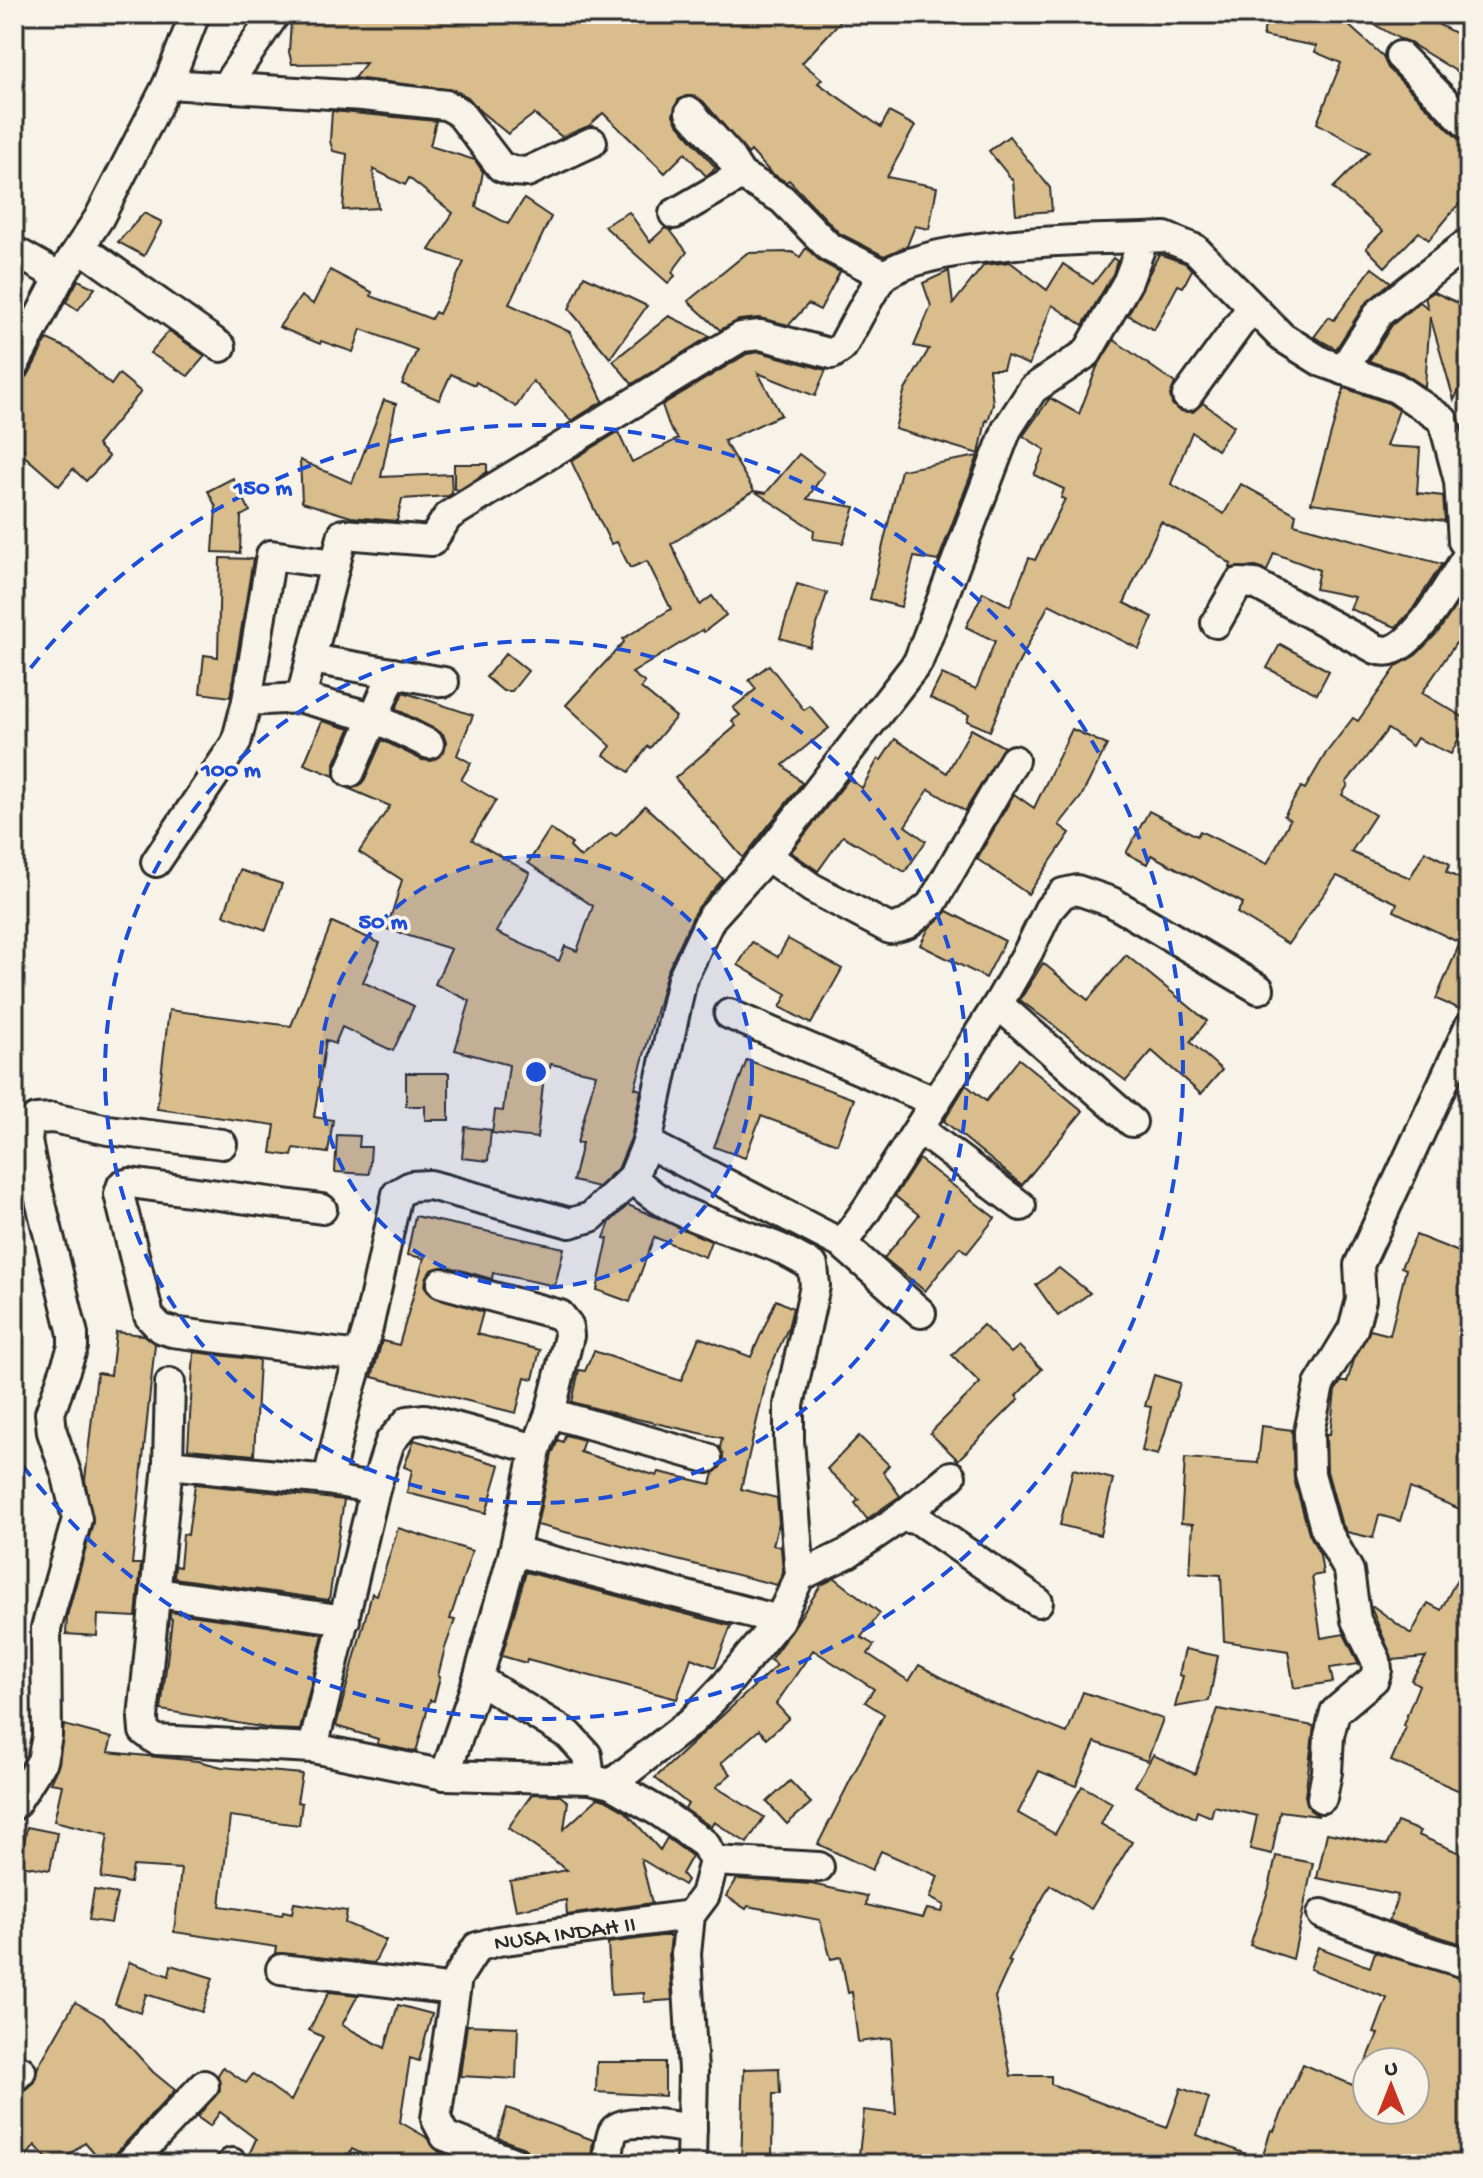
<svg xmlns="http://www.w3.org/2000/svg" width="1483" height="2178" font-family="'Gochi Hand',sans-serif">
	<rect width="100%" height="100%" fill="#f7f3e8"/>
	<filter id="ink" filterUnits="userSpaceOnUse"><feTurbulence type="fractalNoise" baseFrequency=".0125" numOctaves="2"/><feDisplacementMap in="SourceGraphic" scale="16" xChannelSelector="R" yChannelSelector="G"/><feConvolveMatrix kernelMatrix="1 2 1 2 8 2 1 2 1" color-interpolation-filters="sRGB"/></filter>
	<g filter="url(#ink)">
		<g fill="#d9bd8d" stroke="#2b2b2b" stroke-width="2">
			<path d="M321 14H847L802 63 822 79 818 83 881 127 889 112 915 126 887 177 937 187 929 229 915 226 907 246 884 256 839 233 789 180 786 182 770 172 751 151 748 154 703 101 694 96H686L678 100 673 115 677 123 716 168 706 176 685 153 665 173 603 113 589 126 562 137 534 114 508 134 480 111 468 97 454 90 354 78 366 63 292 64 289 52 291 21 316 22Z"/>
			<path d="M1267 14H1336L1383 56 1388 68 1457 138 1469 143V192L1429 240 1419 232 1385 267 1366 248 1383 231 1333 188 1369 152 1317 123 1341 63 1315 52 1316 46 1263 36Z"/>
			<path d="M1356 14H1418L1469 40V79L1405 40 1400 39Z"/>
			<path d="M332 111 436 121 430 146 475 160 483 172 476 207 508 224 524 199 551 217 509 304 570 332 603 401 571 421 533 381 516 407 476 382 475 385 451 374 439 400 402 384 417 350 361 329 353 352 321 341 320 344 279 327 301 296 313 304 330 270 372 292 371 296 431 319 435 312 439 314 464 262 429 250 453 213 409 178 405 185 373 169 378 208 343 210 347 154 333 151 330 141Z"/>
			<path d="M1009 136 1050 188 1052 211 1016 214 1013 181 989 151Z"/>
			<path d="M629 212 650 242 665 228 670 230 687 252 672 272 675 276 668 283 604 226Z"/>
			<path d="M144 213 162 222 144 256 118 242Z"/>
			<path d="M806 248 821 262 840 272 820 310 808 304 789 325 759 318 739 320 720 330 688 301 747 253 792 252 800 257Z"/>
			<path d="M1159 254 1185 263 1192 270 1183 287 1178 285 1154 330 1128 315Z"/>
			<path d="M1113 258 1117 261 1113 274 1083 325 1052 305 1029 365 1007 356 1003 369H989L993 404 988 421 986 420 979 454 895 429 904 392 929 349 914 346 931 306 923 283 949 271 953 304 984 265 1010 262 1047 290 1063 264 1093 284Z"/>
			<path d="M1372 268 1391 282 1365 304 1336 349 1314 337 1329 317 1334 320Z"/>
			<path d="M584 276 647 306 610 358 569 309Z"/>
			<path d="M78 280 95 288 78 310 66 302Z"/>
			<path d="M1434 292 1469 308V370L1454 400 1430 316 1425 387 1402 372 1369 361 1392 325 1420 302 1428 308 1425 298Z"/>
			<path d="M669 316 710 336 632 384 613 361Z"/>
			<path d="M169 331 205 356 188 376 150 353Z"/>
			<path d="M47 339 71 350 111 385 119 374 141 392 97 445 109 457 86 481 73 469 59 486 21 453 24 449 14 442V382L22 380 29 374Z"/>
			<path d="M1114 340 1175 383 1170 395 1172 404 1178 410 1193 412 1203 403 1234 426 1217 450 1192 432 1171 484 1224 514 1241 484 1296 514 1294 524 1442 564 1412 610 1396 627 1350 609 1355 597 1315 589 1319 570 1274 553 1267 571 1256 567 1230 568 1231 564 1204 545 1161 522 1124 603 1153 617 1139 649 1049 604 1015 670 990 731 967 721 969 715 930 698 942 674 976 689 995 641 966 627 983 592 1010 606 1029 558 1035 560 1065 499 1061 498 1064 489 1034 475 1045 450 1023 436 1050 398 1079 414 1097 367Z"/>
			<path d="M760 352 826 370 815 396 758 373 781 415 724 441 754 491 766 493 799 454 824 473 807 499 855 507 843 543 813 539 814 530 754 491 671 544 700 605 712 596 726 615 704 632 702 630 632 673 645 683 641 688 676 717 650 748 648 746 629 772 604 755 611 746 566 705 624 642 623 639 671 609 647 561 630 568 617 542 611 544 571 461 618 432 632 462 678 439 670 428 662 405 747 354Z"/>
			<path d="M1344 388 1388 403 1399 410 1386 446 1420 448 1417 493 1443 496 1445 521 1311 503Z"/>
			<path d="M384 400 396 404 381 477 451 474 452 494 448 496 402 499 397 521 351 517 302 502 300 460 352 483Z"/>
			<path d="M978 456 938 561 914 557 901 607 870 599 901 470Z"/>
			<path d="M454 464H487V472L459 490 454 489Z"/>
			<path d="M233 478 250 511 241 516 240 553 213 552 216 507 208 491Z"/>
			<path d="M220 558 253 559 230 697 200 693 204 655 218 657Z"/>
			<path d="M797 584 827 593 810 647 780 638Z"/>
			<path d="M1469 586V646L1456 643 1422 693 1468 720 1451 754 1417 738 1412 746 1388 729 1346 783 1348 785 1342 795 1375 815 1351 852 1410 878 1425 851 1450 864 1446 872 1469 883V1010L1464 1011 1436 999 1460 943 1394 911 1397 903 1337 876 1288 944 1237 913 1243 903 1151 855 1147 864 1126 853 1149 811 1197 836 1200 831 1267 864 1290 820 1284 816 1301 787 1305 789 1326 753 1353 718 1358 721 1397 666 1416 655 1438 632Z"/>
			<path d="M1280 644 1329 671 1317 694 1267 668Z"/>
			<path d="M506 653 528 671 512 691H503L486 677Z"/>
			<path d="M769 665 804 710 810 706 829 728 783 765 802 783 743 858 675 778 736 726 732 721 740 715 733 708 756 689 749 680Z"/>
			<path d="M403 692 473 715 457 755 471 763 461 780 496 800 472 840 530 873 496 932 559 961 565 946 577 951 593 906 528 863 550 829 572 844 570 847 581 858 611 833 616 836 645 806 723 879 696 910 667 972 635 1088 641 1090 631 1138 619 1167 598 1187 573 1181 582 1143H577L596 1074 551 1064 550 1068 545 1067 537 1138 492 1133 495 1110 503 1111 509 1065 455 1050 470 1001 435 984 451 949 387 929 402 880 359 852 390 806 350 789 359 786 365 779 382 740 422 760 431 761 444 752 446 742 443 734 396 709Z"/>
			<path d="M322 721 350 729 334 765V776L304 764Z"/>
			<path d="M971 729 1004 747 965 811 929 789 905 826 926 841 905 872 843 836 818 871 791 852 849 779 862 788 878 759 881 760 895 739 947 773Z"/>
			<path d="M1072 729 1107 745 1081 797 1059 825 1070 833 1028 894 977 859 1014 794 1034 808Z"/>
			<path d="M240 870 282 884 266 930 224 915Z"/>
			<path d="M947 911 1005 941 986 978 920 945 929 928Z"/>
			<path d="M332 922 380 943 363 982 414 1006 393 1051 342 1027 335 1044 326 1040 314 1117 333 1120 328 1153 294 1148 292 1156 271 1153 275 1125 157 1109 169 1010 291 1026Z"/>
			<path d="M788 939 842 969 811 1024 780 1007 787 994 738 965 752 942 778 957Z"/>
			<path d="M1126 955 1207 1021 1190 1042 1222 1070 1201 1094 1152 1051 1126 1081 1020 1000 1043 963 1088 1000Z"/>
			<path d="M1019 1059 1083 1111 1022 1185 944 1121 966 1085 986 1101Z"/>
			<path d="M747 1060 854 1099 837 1144 761 1116 745 1158 714 1147Z"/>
			<path d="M406 1073H449V1120H425V1106H406Z"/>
			<path d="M465 1127 491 1130 488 1161 462 1158Z"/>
			<path d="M337 1135 360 1136 359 1147H371L369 1174 335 1172Z"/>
			<path d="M919 1159 995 1218 967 1253 960 1247 925 1291 884 1258 919 1215 895 1196Z"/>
			<path d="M628 1205 711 1241 705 1257 654 1237 630 1302 597 1290 608 1239 604 1238 610 1222Z"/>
			<path d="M415 1216 564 1248 555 1286 493 1273 492 1279 446 1266 431 1270 426 1278 425 1287 431 1295 483 1312 477 1334 540 1350 533 1379 525 1377 516 1413 372 1377 382 1341 399 1345 424 1258 407 1255Z"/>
			<path d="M1416 1235 1469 1256V1513L1410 1488 1400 1521 1379 1515 1373 1538 1347 1532 1341 1522 1327 1471 1326 1434H1330L1335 1391 1341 1382H1347L1354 1360 1370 1330 1390 1335 1406 1269 1401 1267Z"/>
			<path d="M1059 1268 1090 1293 1058 1316 1036 1285Z"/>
			<path d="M776 1300 793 1308 788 1328 768 1373 741 1489 777 1498 779 1523 773 1545 781 1547 783 1573 777 1585 537 1525 552 1454 558 1440 563 1442 565 1435 584 1440 580 1452 657 1476 659 1472 711 1484 714 1473 723 1462 720 1448 722 1438 624 1416 572 1402 579 1370 585 1371 594 1351 681 1381 699 1337 751 1357Z"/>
			<path d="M983 1325 1011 1353 1019 1346 1042 1369 1016 1396 1019 1399 958 1460 930 1433 980 1383 952 1355Z"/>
			<path d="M116 1332 143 1335 155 1344 132 1564H141L136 1617 98 1615 97 1636 66 1634 67 1616 93 1523 85 1480 97 1373 111 1375Z"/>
			<path d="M194 1352 259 1360 254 1455 188 1449Z"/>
			<path d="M1154 1375 1180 1383 1158 1455 1142 1451 1151 1407 1145 1406Z"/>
			<path d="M1262 1426 1292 1430 1294 1479 1309 1533 1320 1555 1323 1574 1312 1576 1321 1638 1344 1634 1359 1664 1330 1668 1333 1682 1294 1688 1288 1651 1224 1641 1221 1575 1190 1573 1193 1524 1181 1523 1185 1458 1258 1463Z"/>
			<path d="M859 1436 889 1465 883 1472 900 1496 867 1519 855 1503 859 1500 827 1469Z"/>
			<path d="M414 1440 500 1465 486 1513 407 1493 412 1470 404 1467Z"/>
			<path d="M1073 1469 1113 1479 1100 1535 1060 1525Z"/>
			<path d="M195 1484 344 1500 329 1600 174 1578 175 1566 180 1567 183 1534 188 1535Z"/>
			<path d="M398 1528 472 1551 450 1619 455 1620 445 1648 438 1676 440 1677 434 1701 430 1700 416 1752 377 1744 378 1739 336 1726 372 1593 377 1595Z"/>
			<path d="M1469 1556V1795L1391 1761 1406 1727 1403 1725 1419 1685 1411 1680 1426 1657 1393 1660 1371 1608 1373 1606 1411 1634 1428 1603 1441 1610Z"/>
			<path d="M526 1572 731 1626 715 1667 691 1658 677 1699 527 1659 526 1663 502 1656Z"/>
			<path d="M835 1578 880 1613 861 1637 874 1645 868 1654 909 1681 919 1665 982 1699 1067 1733 1083 1692 1163 1719 1147 1761 1095 1742 1076 1786 1039 1771 1018 1813 1055 1834 1082 1786 1112 1803 1101 1824 1132 1842 1091 1909 1050 1885 1008 1961 1011 1962 995 1997 1011 2076H1051V2084L1167 2128 1181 2088 1209 2098 1197 2135 1261 2160 1271 2130 1274 2131 1303 2064 1367 2091V2110H1415V2062H1366L1378 2034 1374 2033 1387 1998 1310 1969 1318 1947 1370 1967 1375 1952 1469 1981V2155L1465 2164H1432L1410 2155 1406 2164H1318L1299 2157 1296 2164H1116L1094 2156 1091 2164H858L864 2110 896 2114 891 2038 858 2042 852 1992 848 1993 841 1957 831 1959 820 1920 748 1906 746 1909 726 1896 737 1879 811 1884 867 1896 866 1905 923 1918 927 1909 942 1912 944 1905 930 1898 938 1876 881 1851 872 1870 818 1844 884 1714 865 1702 874 1689 813 1650 776 1704 789 1718 767 1738 759 1730 721 1763 731 1774 716 1787 764 1817 747 1843 714 1822 711 1827 685 1809 688 1804 655 1778 777 1665 770 1660 792 1630 821 1585Z"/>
			<path d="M170 1612 323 1634 300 1730 272 1729 161 1710 172 1619 170 1618Z"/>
			<path d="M1185 1649 1218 1656 1209 1701 1175 1707 1183 1676 1179 1675Z"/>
			<path d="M1218 1709 1314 1726 1305 1796 1310 1810 1319 1816 1280 1811 1272 1854 1250 1849 1257 1816 1214 1806 1211 1817 1197 1811 1195 1818 1135 1786 1153 1755 1195 1774Z"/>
			<path d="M64 1725 112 1738 108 1752 198 1761 222 1767 302 1774 297 1802 302 1803 299 1825 230 1816 220 1906 282 1915 283 1911 292 1913 294 1903 347 1911 345 1923 386 1940 374 1963 276 1953 277 1947 174 1932 181 1869 133 1866 130 1883 101 1878 108 1834 54 1821 62 1785 50 1783 59 1764Z"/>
			<path d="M790 1781 811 1803 787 1824 767 1802Z"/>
			<path d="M532 1794 559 1795 568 1802 564 1829 598 1798 605 1800 626 1812 660 1850 667 1838 692 1856 682 1874 687 1880 684 1885 641 1859 652 1903 567 1915 566 1900 516 1910 510 1881 567 1870 508 1828Z"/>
			<path d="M1397 1822 1420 1831 1418 1835 1469 1857V1946L1389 1921 1398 1895 1317 1878 1327 1833 1387 1845Z"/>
			<path d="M27 1827 57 1833 50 1870 20 1865Z"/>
			<path d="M1276 1856 1313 1863 1293 1959 1250 1945 1269 1888Z"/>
			<path d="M94 1890 117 1894 111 1923 89 1920Z"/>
			<path d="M661 1936H671L669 1955 672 2000 644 2002V1993L611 1995 608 1943Z"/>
			<path d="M129 1962 169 1976 171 1965 213 1978 202 2012 146 1994 140 2013 115 2004Z"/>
			<path d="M329 1992 358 1995 342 2025 385 2048 398 2005 432 2014 419 2061 410 2058 400 2122 426 2137 439 2152 471 2164H382L352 2149 344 2164H249L248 2157 256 2139 220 2112 210 2126 197 2117 220 2090 218 2075 223 2067 246 2083 253 2074 291 2101 323 2037 309 2030Z"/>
			<path d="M75 2002 105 2019 153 2072 175 2090 117 2152 112 2164H104L85 2142 59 2164H52L35 2145 21 2164H14V2095L25 2090 34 2082 38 2067Z"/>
			<path d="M467 2025 518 2027 516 2079 460 2076Z"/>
			<path d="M597 2062H665V2096L596 2092Z"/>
			<path d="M779 2068 780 2094H773L772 2155H768L767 2164H741L744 2069Z"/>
			<path d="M507 2108 593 2140 590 2164H538L525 2148 498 2138Z"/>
		</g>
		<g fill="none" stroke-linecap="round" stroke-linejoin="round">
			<g stroke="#2b2b2b" stroke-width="34">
				<g id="minor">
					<path d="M1400 56 1469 126"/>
					<path d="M168 84 195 14"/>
					<path d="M226 86 275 14"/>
					<path d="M690 112 727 153 741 175 782 199 829 247 884 275"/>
					<path d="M674 214 741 175"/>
					<path d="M80 247 221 347"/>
					<path d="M14 251 60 277 14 365"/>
					<path d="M60 277 99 218 168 84 363 96 446 105 459 112 501 167 513 171 527 172 592 142"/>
					<path d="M1343 370 1379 313 1469 242"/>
					<path d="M1187 396 1252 307"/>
					<path d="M1216 623 1239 583 1255 584 1376 649C1382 651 1387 652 1394 649 1420 639 1454 577 1469 553"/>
					<path d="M311 659 444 682"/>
					<path d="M301 698 343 534 432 541 448 516 741 337 761 335 832 354 842 347C850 333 876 281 886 274 936 242 1083 239 1144 238"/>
					<path d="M247 701 301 698 373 717 429 744"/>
					<path d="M350 772 393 673"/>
					<path d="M767 856 812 888 890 929 907 924 931 905 1014 760"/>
					<path d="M156 862 236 743 247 701 271 555 335 564"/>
					<path d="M998 1004 1132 1122"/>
					<path d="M729 1014 936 1102"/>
					<path d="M919 1129 1021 1206"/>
					<path d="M647 1143 842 1244 867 1209 998 1004 1028 952 1049 909 1063 893 1077 890 1112 902 1259 989"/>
					<path d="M322 1209 130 1183 122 1185 119 1194 149 1316 160 1328 172 1332 359 1356"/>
					<path d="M842 1244 921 1313"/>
					<path d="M442 1283 560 1315 568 1325 569 1336 550 1413 536 1449 514 1551 478 1679 445 1775 590 1779"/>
					<path d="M170 1383 168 1464 143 1718 144 1731 156 1740 313 1748"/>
					<path d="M550 1413 707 1458"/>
					<path d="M168 1464 328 1480 375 1489"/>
					<path d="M328 1480 346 1402 368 1328 397 1194 411 1186 430 1185 570 1223 591 1217 633 1177 647 1143 682 979 711 918 767 856 918 662 1007 429 1033 389 1087 353 1128 281 1144 238 1165 237 1195 249 1282 337 1322 362 1396 388 1443 420 1459 481 1463 541 1469 546"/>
					<path d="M901 1517 951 1476"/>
					<path d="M514 1551 779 1620"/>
					<path d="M800 1576 848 1553 901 1517 919 1520 1038 1602"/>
					<path d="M157 1593 345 1620"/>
					<path d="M478 1679 569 1735 587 1755 590 1779 611 1784 661 1813 705 1844 714 1861 705 1895 690 1915 686 1954 693 2071 691 2164"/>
					<path d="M445 1775 313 1748 375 1489 390 1442 408 1421 425 1419 536 1449"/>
					<path d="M611 1784 692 1721 724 1687 779 1620 800 1576 789 1441V1405L815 1286 813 1266C801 1260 790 1253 779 1248 733 1228 666 1216 633 1177"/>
					<path d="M1322 1798 1327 1772 1329 1736 1335 1712 1374 1679 1377 1670 1376 1660 1356 1620 1349 1571 1325 1528 1310 1474 1309 1432 1319 1385 1353 1329 1361 1300 1359 1265 1469 1027"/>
					<path d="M14 1805 42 1761 47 1736 46 1628 77 1519 67 1476 52 1432 50 1413 73 1347V1334L33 1171 27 1141 29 1124 36 1119 53 1118 108 1130 222 1144"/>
					<path d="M714 1861 819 1867"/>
					<path d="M1322 1914 1400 1943 1469 1964"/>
					<path d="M281 1969 455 1990"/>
					<path d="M14 2078 21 2071"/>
					<path d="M129 2164 204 2085"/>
					<path d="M231 2164 232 2163"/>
					<path id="s1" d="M518 2164 445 2136 436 2119 457 1978 477 1947 498 1941 690 1915"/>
					<path d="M607 2164C609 2154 609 2141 613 2132 621 2115 676 2127 692 2129"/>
				</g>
			</g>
			<use href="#minor" stroke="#f7f3e8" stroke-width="28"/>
		</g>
	</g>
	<circle cx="536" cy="1072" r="216" fill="#1d4ed8" fill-opacity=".12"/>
	<g fill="none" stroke="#1d4ed8" stroke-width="4" stroke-dasharray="14 10">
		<circle cx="536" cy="1072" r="216"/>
		<circle cx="536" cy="1072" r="431"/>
		<path d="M16 687A647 647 0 1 1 16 1457"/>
	</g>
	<g text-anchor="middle" stroke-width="7" stroke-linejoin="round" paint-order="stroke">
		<g font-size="24" fill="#2b2b2b" stroke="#f7f3e8">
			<text dy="8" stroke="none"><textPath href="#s1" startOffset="366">NUSA INDAH II</textPath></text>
		</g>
	</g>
	<circle cx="536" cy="1072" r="12" fill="#1d4ed8" stroke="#f7f3e8" stroke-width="4"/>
	<g font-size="24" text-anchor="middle" font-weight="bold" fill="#1d4ed8" stroke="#f7f3e8" stroke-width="7" stroke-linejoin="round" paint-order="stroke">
		<text x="263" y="494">150 m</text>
		<text x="231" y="776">100 m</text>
		<text x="383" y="928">50 m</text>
	</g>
	<rect width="1483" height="2178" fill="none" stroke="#f7f3e8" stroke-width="48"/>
	<rect x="24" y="24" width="1435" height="2130" fill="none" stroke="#2b2b2b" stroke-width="3" filter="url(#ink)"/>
	<g transform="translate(1391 2086)"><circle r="38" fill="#f7f3e8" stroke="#a5a39c" stroke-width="2"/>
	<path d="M0-6L14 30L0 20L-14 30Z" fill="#c8321e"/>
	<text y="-12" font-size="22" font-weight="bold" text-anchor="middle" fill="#2b2b2b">U</text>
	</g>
</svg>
